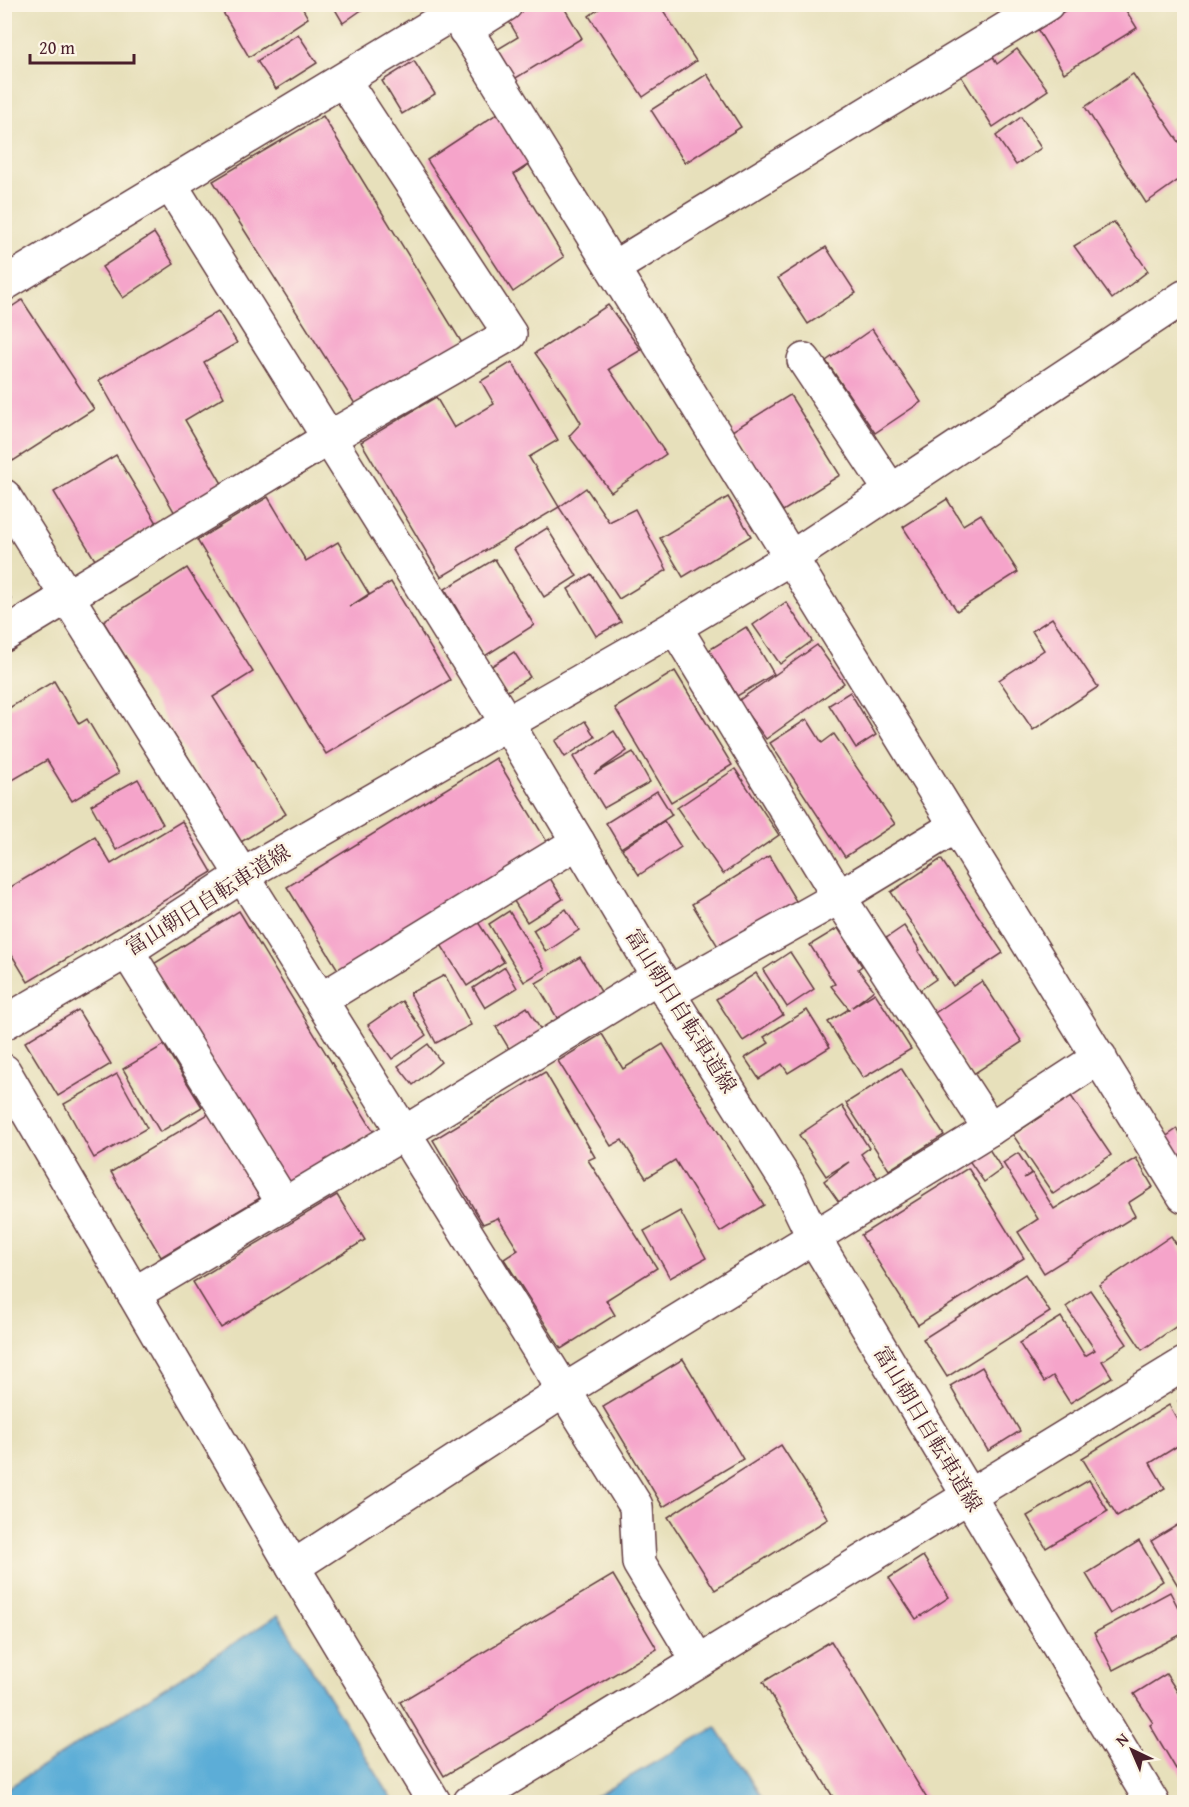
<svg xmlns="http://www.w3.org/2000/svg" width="1189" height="1807" font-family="'Gentium Book Plus','Noto Serif JP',serif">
	<rect width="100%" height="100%" fill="#fcf5e5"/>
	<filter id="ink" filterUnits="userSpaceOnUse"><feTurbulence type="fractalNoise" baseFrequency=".0167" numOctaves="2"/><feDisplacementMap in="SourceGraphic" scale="12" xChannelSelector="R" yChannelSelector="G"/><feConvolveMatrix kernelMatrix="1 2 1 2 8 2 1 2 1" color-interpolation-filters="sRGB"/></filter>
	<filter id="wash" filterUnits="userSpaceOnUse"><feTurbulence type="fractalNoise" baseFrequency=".008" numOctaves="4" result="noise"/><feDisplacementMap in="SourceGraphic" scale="24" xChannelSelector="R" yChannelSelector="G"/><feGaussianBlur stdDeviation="1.35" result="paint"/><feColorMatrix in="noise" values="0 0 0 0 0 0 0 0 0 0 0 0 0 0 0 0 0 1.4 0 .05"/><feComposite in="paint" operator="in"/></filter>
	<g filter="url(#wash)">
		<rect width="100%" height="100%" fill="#e7e0bb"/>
		<g fill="#5cadd7" stroke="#536681" stroke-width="1.5">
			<path d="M278 1615 394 1802H5V1790Z"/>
			<path d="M716 1727 765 1802H586Z"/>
		</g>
		<g id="blocks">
			<g fill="#f5a4ca">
				<path d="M218 4H300L308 18 249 57Z"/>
				<path d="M332 4H370L343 23Z"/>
				<path d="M525 4H562L582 38 511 81 493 52 518 37 506 16Z"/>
				<path d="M606 4H659L696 61 643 97 589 16Z"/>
				<path d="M1077 4H1122L1137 28 1064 73 1036 27Z"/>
				<path d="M298 34 317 63 276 89 257 61Z"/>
				<path d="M1017 49 1048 90 993 127 959 73 991 53 997 64Z"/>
				<path d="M414 61 435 94 402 114 382 81Z"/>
				<path d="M707 74 741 127 685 163 651 110Z"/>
				<path d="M1133 74 1179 142 1184 138V176L1146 203 1085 107Z"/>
				<path d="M498 113 531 163 514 174 564 257 513 292 427 160Z"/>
				<path d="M323 116 462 343 355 404 213 181Z"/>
				<path d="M1021 117 1041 148 1016 165 996 136Z"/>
				<path d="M1114 222 1148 271 1112 299 1074 246Z"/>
				<path d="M154 233 174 264 123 298 102 267Z"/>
				<path d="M826 247 856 293 808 324 778 278Z"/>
				<path d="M22 300 94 409 13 461 4 448V312Z"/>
				<path d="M608 305 641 350 609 369 666 454 611 492 569 436 581 423 565 396 535 353Z"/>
				<path d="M218 311 237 343 204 362 224 397 185 420 224 487 176 515 99 380Z"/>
				<path d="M872 329 921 402 875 433 826 361Z"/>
				<path d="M512 362 558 440 529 457 559 507 586 488 609 522 635 509 667 570 619 599 559 507 441 577 361 442 436 397 454 428 494 404 481 381Z"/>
				<path d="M790 395 840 475 783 511 732 431Z"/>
				<path d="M116 455 157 523 95 560 54 492Z"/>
				<path d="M268 497 306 561 338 542 369 594 349 607 391 582 450 680 326 754 197 540Z"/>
				<path d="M728 497 751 536 683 577 660 538Z"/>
				<path d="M947 499 963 525 981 514 1018 572 957 611 903 527Z"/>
				<path d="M547 528 577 576 544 597 514 549Z"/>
				<path d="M495 559 534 625 485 656 445 589Z"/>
				<path d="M187 568 253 672 213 697 286 814 241 842 103 621Z"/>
				<path d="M591 574 621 622 596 636 568 589Z"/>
				<path d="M4 590 11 599 4 603Z"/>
				<path d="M786 602 812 641 780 664 753 625Z"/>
				<path d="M1052 618 1098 687 1033 730 999 680 1044 650 1032 631Z"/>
				<path d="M746 627 774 674 737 696 709 650Z"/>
				<path d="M817 645 844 683 766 739 738 701Z"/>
				<path d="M514 652 530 677 506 692 490 667Z"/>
				<path d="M675 671 732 765 671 802 615 708Z"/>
				<path d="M54 681 79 724 87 719 119 773 72 801 47 760 4 785V711Z"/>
				<path d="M850 692 876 735 856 748 829 705Z"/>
				<path d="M807 719 822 743 834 734 895 824 845 857 770 743Z"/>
				<path d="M585 721 595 737 565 757 555 741Z"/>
				<path d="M614 731 627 751 594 774 633 752 650 782 604 808 573 757Z"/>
				<path d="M496 758 549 845 340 973 287 887Z"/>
				<path d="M735 769 779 835 723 874 677 808Z"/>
				<path d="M138 779 163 824 116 850 91 805Z"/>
				<path d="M657 791 672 815 621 848 606 823Z"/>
				<path d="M182 821 212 872 28 982 4 942V891L95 837 111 864Z"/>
				<path d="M664 821 681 847 639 875 622 849Z"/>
				<path d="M769 856 799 906 722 953 692 904Z"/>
				<path d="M941 859 1003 953 953 986 891 892Z"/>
				<path d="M548 875 563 899 527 922 512 898Z"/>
				<path d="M566 909 579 930 546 952 533 930Z"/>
				<path d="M239 911 374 1132 286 1185 152 965Z"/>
				<path d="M509 911 545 969 524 982 489 924Z"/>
				<path d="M474 916 504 962 467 986 438 940Z"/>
				<path d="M904 926 920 950 918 951 936 979 920 990 885 939Z"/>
				<path d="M838 928 862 966 858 969 874 990 852 1007 875 993 911 1049 863 1078 828 1022 849 1009 831 986 835 984 810 945Z"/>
				<path d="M790 952 814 989 787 1007 763 970Z"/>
				<path d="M580 957 603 995 559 1021 536 983Z"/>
				<path d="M505 967 517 988 485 1008 473 988Z"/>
				<path d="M756 973 783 1015 743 1041 716 999Z"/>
				<path d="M445 975 471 1025 436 1043 410 993Z"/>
				<path d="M982 981 1022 1042 972 1075 932 1015Z"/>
				<path d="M402 1001 426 1035 392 1059 368 1025Z"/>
				<path d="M527 1007 542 1032 511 1052 496 1027Z"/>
				<path d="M78 1010 111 1064 58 1096 25 1042Z"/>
				<path d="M807 1010 830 1047 788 1073 782 1064 759 1079 745 1058 769 1043 764 1037Z"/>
				<path d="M602 1034 623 1069 663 1044 764 1205 720 1232 675 1160 646 1178 622 1140 611 1146 558 1061Z"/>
				<path d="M428 1044 441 1062 413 1085 398 1066Z"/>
				<path d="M164 1045 202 1107 160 1132 123 1069Z"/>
				<path d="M901 1068 944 1135 889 1170 846 1103Z"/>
				<path d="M545 1072 595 1157 588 1160 657 1268 606 1300 615 1315 561 1349 504 1259 518 1250 498 1218 483 1224 433 1140Z"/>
				<path d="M117 1074 147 1128 94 1158 64 1104Z"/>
				<path d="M1071 1096 1111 1155 1053 1194 1013 1135Z"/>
				<path d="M842 1106 869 1148 861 1154 878 1178 841 1205 824 1181 849 1162 826 1176 799 1135Z"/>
				<path d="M210 1113 260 1198 161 1257 111 1172Z"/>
				<path d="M1177 1129 1184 1139V1155L1178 1159 1164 1138Z"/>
				<path d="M987 1146 1002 1169 984 1182 968 1159Z"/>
				<path d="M1018 1153 1031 1173 1024 1178 1032 1173 1054 1209 1136 1158 1153 1187 1128 1203 1135 1216 1044 1273 1018 1232 1038 1219 1003 1163Z"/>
				<path d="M968 1168 1024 1258 918 1325 861 1235Z"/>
				<path d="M337 1195 365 1240 221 1328 193 1282Z"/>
				<path d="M680 1211 706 1258 670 1278 644 1231Z"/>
				<path d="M1171 1236 1184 1256V1321L1142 1350 1099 1285Z"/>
				<path d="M1025 1274 1050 1312 947 1377 923 1339Z"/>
				<path d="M1090 1290 1127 1344 1102 1361 1112 1377 1070 1403 1053 1376 1044 1382 1019 1343 1061 1317 1085 1356 1095 1350 1066 1307Z"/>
				<path d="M683 1359 743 1459 663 1507 603 1407Z"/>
				<path d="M982 1367 1020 1431 988 1451 950 1386Z"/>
				<path d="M1184 1396V1412L1178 1401Z"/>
				<path d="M1169 1405 1184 1431V1442L1150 1463 1165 1488 1117 1516 1082 1458Z"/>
				<path d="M781 1445 828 1519 715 1590 668 1517Z"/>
				<path d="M1089 1480 1108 1511 1046 1548 1027 1516Z"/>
				<path d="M1184 1521V1593L1183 1594 1151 1541Z"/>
				<path d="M1139 1541 1163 1581 1110 1614 1086 1574Z"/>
				<path d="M923 1556 949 1597 916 1619 889 1578Z"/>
				<path d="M613 1575 657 1649 444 1776 400 1702Z"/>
				<path d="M1170 1592 1184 1619V1633L1113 1670 1094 1633Z"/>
				<path d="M831 1641 929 1802H836L763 1682Z"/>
				<path d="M1166 1674 1184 1702V1780L1177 1768 1176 1769 1150 1725 1153 1723 1134 1694Z"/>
			</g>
		</g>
	</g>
	<g filter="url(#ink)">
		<use href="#blocks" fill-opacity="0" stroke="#623c41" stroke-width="1.5"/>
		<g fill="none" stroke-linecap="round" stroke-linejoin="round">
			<g stroke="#623c41" stroke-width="36">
				<g id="minor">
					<path d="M465 30 506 4"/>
					<path d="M170 184 507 723 668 993 788 1184 813 1236 1152 1802"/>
					<path d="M613 268 1047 4"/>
					<path d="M4 284 455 12 1184 1196"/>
					<path d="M804 360 891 491"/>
					<path d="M4 496 404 1133 134 1294"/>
					<path d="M675 627 839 897 990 1129"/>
					<path d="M4 635 327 439 510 334 344 81"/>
					<path d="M127 951 284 1204"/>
					<path d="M659 976 404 1133 636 1506 639 1563 698 1661"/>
					<path d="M668 993 839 897 956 826"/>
					<path d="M322 999 578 842"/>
					<path d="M4 1023 127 951 243 875 675 627 792 557 1184 297"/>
					<path d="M4 1071 293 1567 434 1802"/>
					<path d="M293 1567 565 1390 990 1129 1100 1057"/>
					<path d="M470 1802 1184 1364"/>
				</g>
			</g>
			<use href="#minor" stroke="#fff" stroke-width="33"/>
		</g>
	</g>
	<g text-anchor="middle" stroke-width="5" stroke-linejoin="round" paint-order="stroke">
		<g font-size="21" fill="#4a1f2b" stroke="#fcf5e5">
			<text transform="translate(208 900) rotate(-32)" y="7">富山朝日自転車道線</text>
			<text transform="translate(681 1011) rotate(58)" y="7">富山朝日自転車道線</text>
			<text transform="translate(928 1429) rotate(59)" y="7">富山朝日自転車道線</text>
		</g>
	</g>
	<rect width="1189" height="1807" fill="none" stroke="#fcf5e5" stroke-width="24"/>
	<g transform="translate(1132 1750) rotate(316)" stroke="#fcf5e5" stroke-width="4.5" paint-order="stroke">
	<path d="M0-4.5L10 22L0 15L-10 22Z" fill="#4a1f2b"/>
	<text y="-9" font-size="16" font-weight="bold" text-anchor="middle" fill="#4a1f2b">N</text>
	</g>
	<path d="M30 54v9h104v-9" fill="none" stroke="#4a1f2b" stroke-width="3"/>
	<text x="39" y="54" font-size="18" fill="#4a1f2b" stroke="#fcf5e5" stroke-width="4.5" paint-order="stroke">20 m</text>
</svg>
